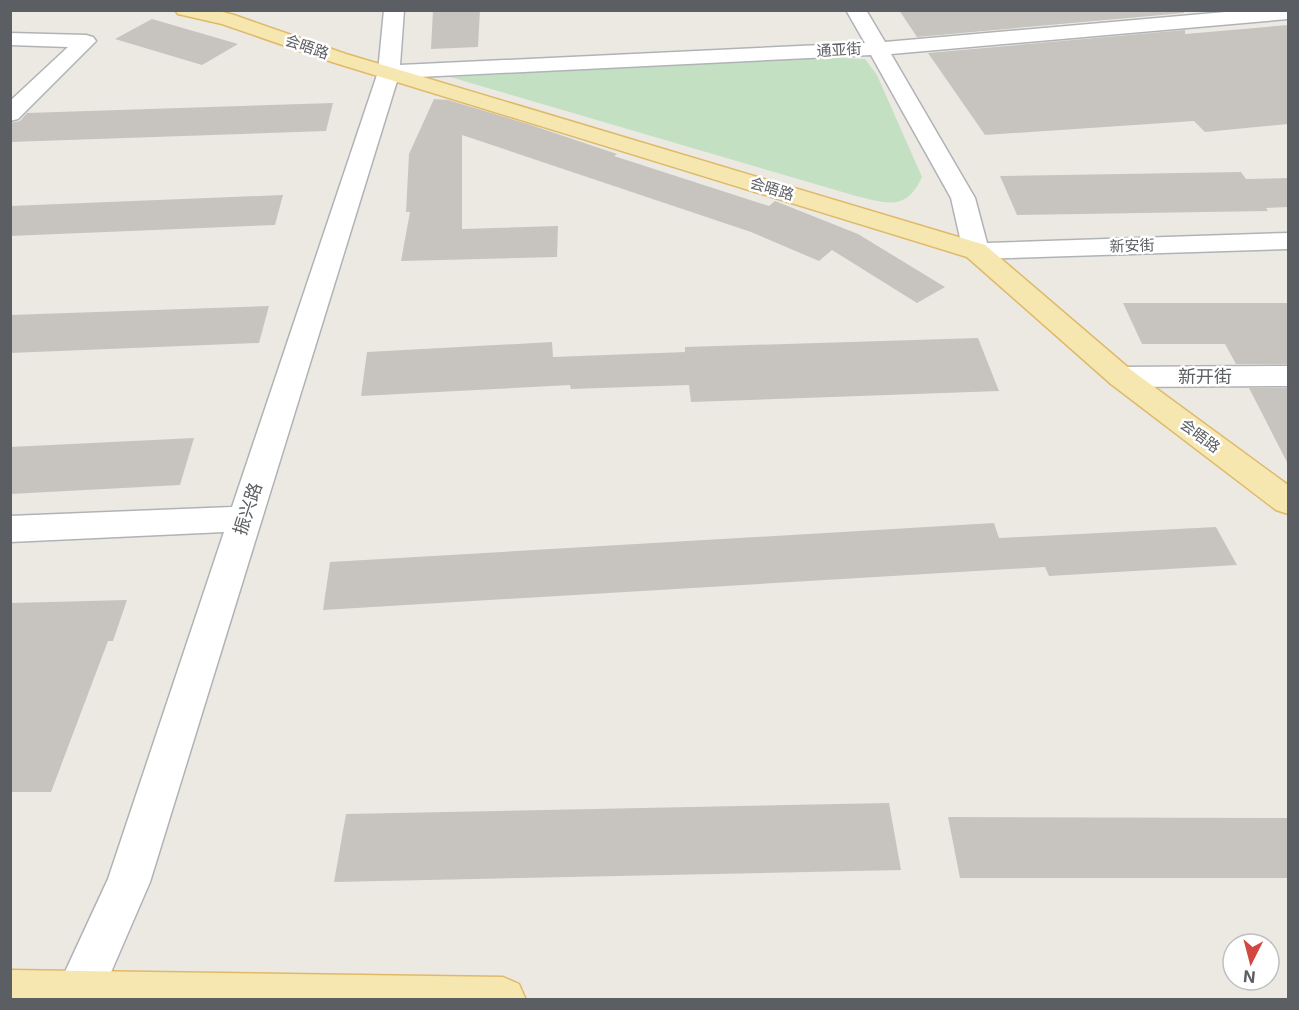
<svg xmlns="http://www.w3.org/2000/svg" width="1299" height="1010" font-family="Inter,'Noto Sans SC',sans-serif">
	<rect width="100%" height="100%" fill="#ece9e3"/>
	<path fill="#c3e1c2" d="M816 57 865 59 877 75 922 177C906 212 887 203 856 196L450 77Z"/>
	<g fill="#c7c4c0">
		<path d="M433 10H480L478 47 431 49Z"/>
		<path d="M899 10H1184V13L917 37Z"/>
		<path d="M152 19 238 44 202 65 115 39Z"/>
		<path d="M1288 25V124L1205 132 1194 121 985 135 928 53 1185 30V34Z"/>
		<path d="M434 99 448 100 528 124 617 154 614 156 769 206 775 201 858 234 945 287 917 303 832 250 819 261 751 232 462 135V229L558 226 557 257 401 261 410 212H406L409 154Z"/>
		<path d="M333 103 326 131 10 142V123L20 121 27 113Z"/>
		<path d="M1241 172 1246 179 1288 178V207L1266 208 1268 211 1017 215 1000 176Z"/>
		<path d="M283 195 275 225 10 236V206Z"/>
		<path d="M1123 303H1288V364H1236L1225 344H1142Z"/>
		<path d="M269 306 259 343 10 353V315Z"/>
		<path d="M978 338 999 391 691 402 689 385 571 389 570 385 361 396 367 352 552 342 553 357 685 352V347Z"/>
		<path d="M1249 388H1288V464Z"/>
		<path d="M194 438 180 485 10 494V447Z"/>
		<path d="M994 523 999 538 1216 527 1237 565 1049 576 1045 567 323 610 330 562Z"/>
		<path d="M127 600 113 641H108L51 792H10V603Z"/>
		<path d="M889 803 901 870 334 882 346 814Z"/>
		<path d="M948 817 1288 818V878H960Z"/>
	</g>
	<g fill="none" stroke-linecap="round" stroke-linejoin="round">
		<g stroke="#b0b3b6" stroke-width="3">
			<g id="minor">
				<path d="M384 10H404L400 65 865 43 846 10H866L885 42 1248 10H1288V19L891 54 975 198 987 243 1288 233V249L976 259 967 257 963 251 951 198 871 55 398 78 150 882 99 1000H52L108 879 224 532 10 542V516L232 507 378 72Z"/>
				<path d="M10 33 86 35 93 37 96 41 18 119 10 121V101L68 47 10 45Z"/>
				<path d="M1288 366V386L1121 387 1111 384 1106 377 1111 370 1121 367Z"/>
			</g>
		</g>
		<g stroke="#dfb968" stroke-width="3">
			<g id="major">
				<path d="M175 10H215L234 15 346 54 985 245 1131 370 1288 485V514L1276 510 1111 384 967 257 332 62 222 24 178 14Z"/>
				<path d="M10 970 503 977 519 984 526 1000H10Z"/>
			</g>
		</g>
		<use href="#minor" fill="#fff" fill-rule="evenodd"/>
		<use href="#major" fill="#f5e7af" fill-rule="evenodd"/>
	</g>
	<g text-anchor="middle" stroke-width="5" stroke-linejoin="round" paint-order="stroke">
		<g font-size="15" fill="#5b5e62" stroke="#fff">
			<text transform="translate(307 47) rotate(19)" y="5">会晤路</text>
			<text transform="translate(839 50) rotate(-3)" y="5">通亚街</text>
			<text transform="translate(772 189) rotate(17)" y="5">会晤路</text>
			<text transform="translate(1132 246) rotate(-2)" y="5">新安街</text>
			<text transform="translate(1200 436) rotate(37)" y="5">会晤路</text>
		</g>
		<g font-size="18" fill="#5b5e62" stroke="#fff">
			<text x="1205" y="383">新开街</text>
			<text transform="translate(248 509) rotate(-72)" y="6">振兴路</text>
		</g>
	</g>
	<rect width="1299" height="1010" fill="none" stroke="#5b5e62" stroke-width="24"/>
	<g transform="translate(1251 962) rotate(186)"><circle r="28" fill="#ffffff" stroke="#bdbfc0" stroke-width="1.5"/>
	<path d="M0-4.5L10 22L0 15L-10 22Z" fill="#d34741"/>
	<text y="-9" font-size="16" font-weight="bold" text-anchor="middle" fill="#5b5e62">N</text>
	</g>
</svg>
